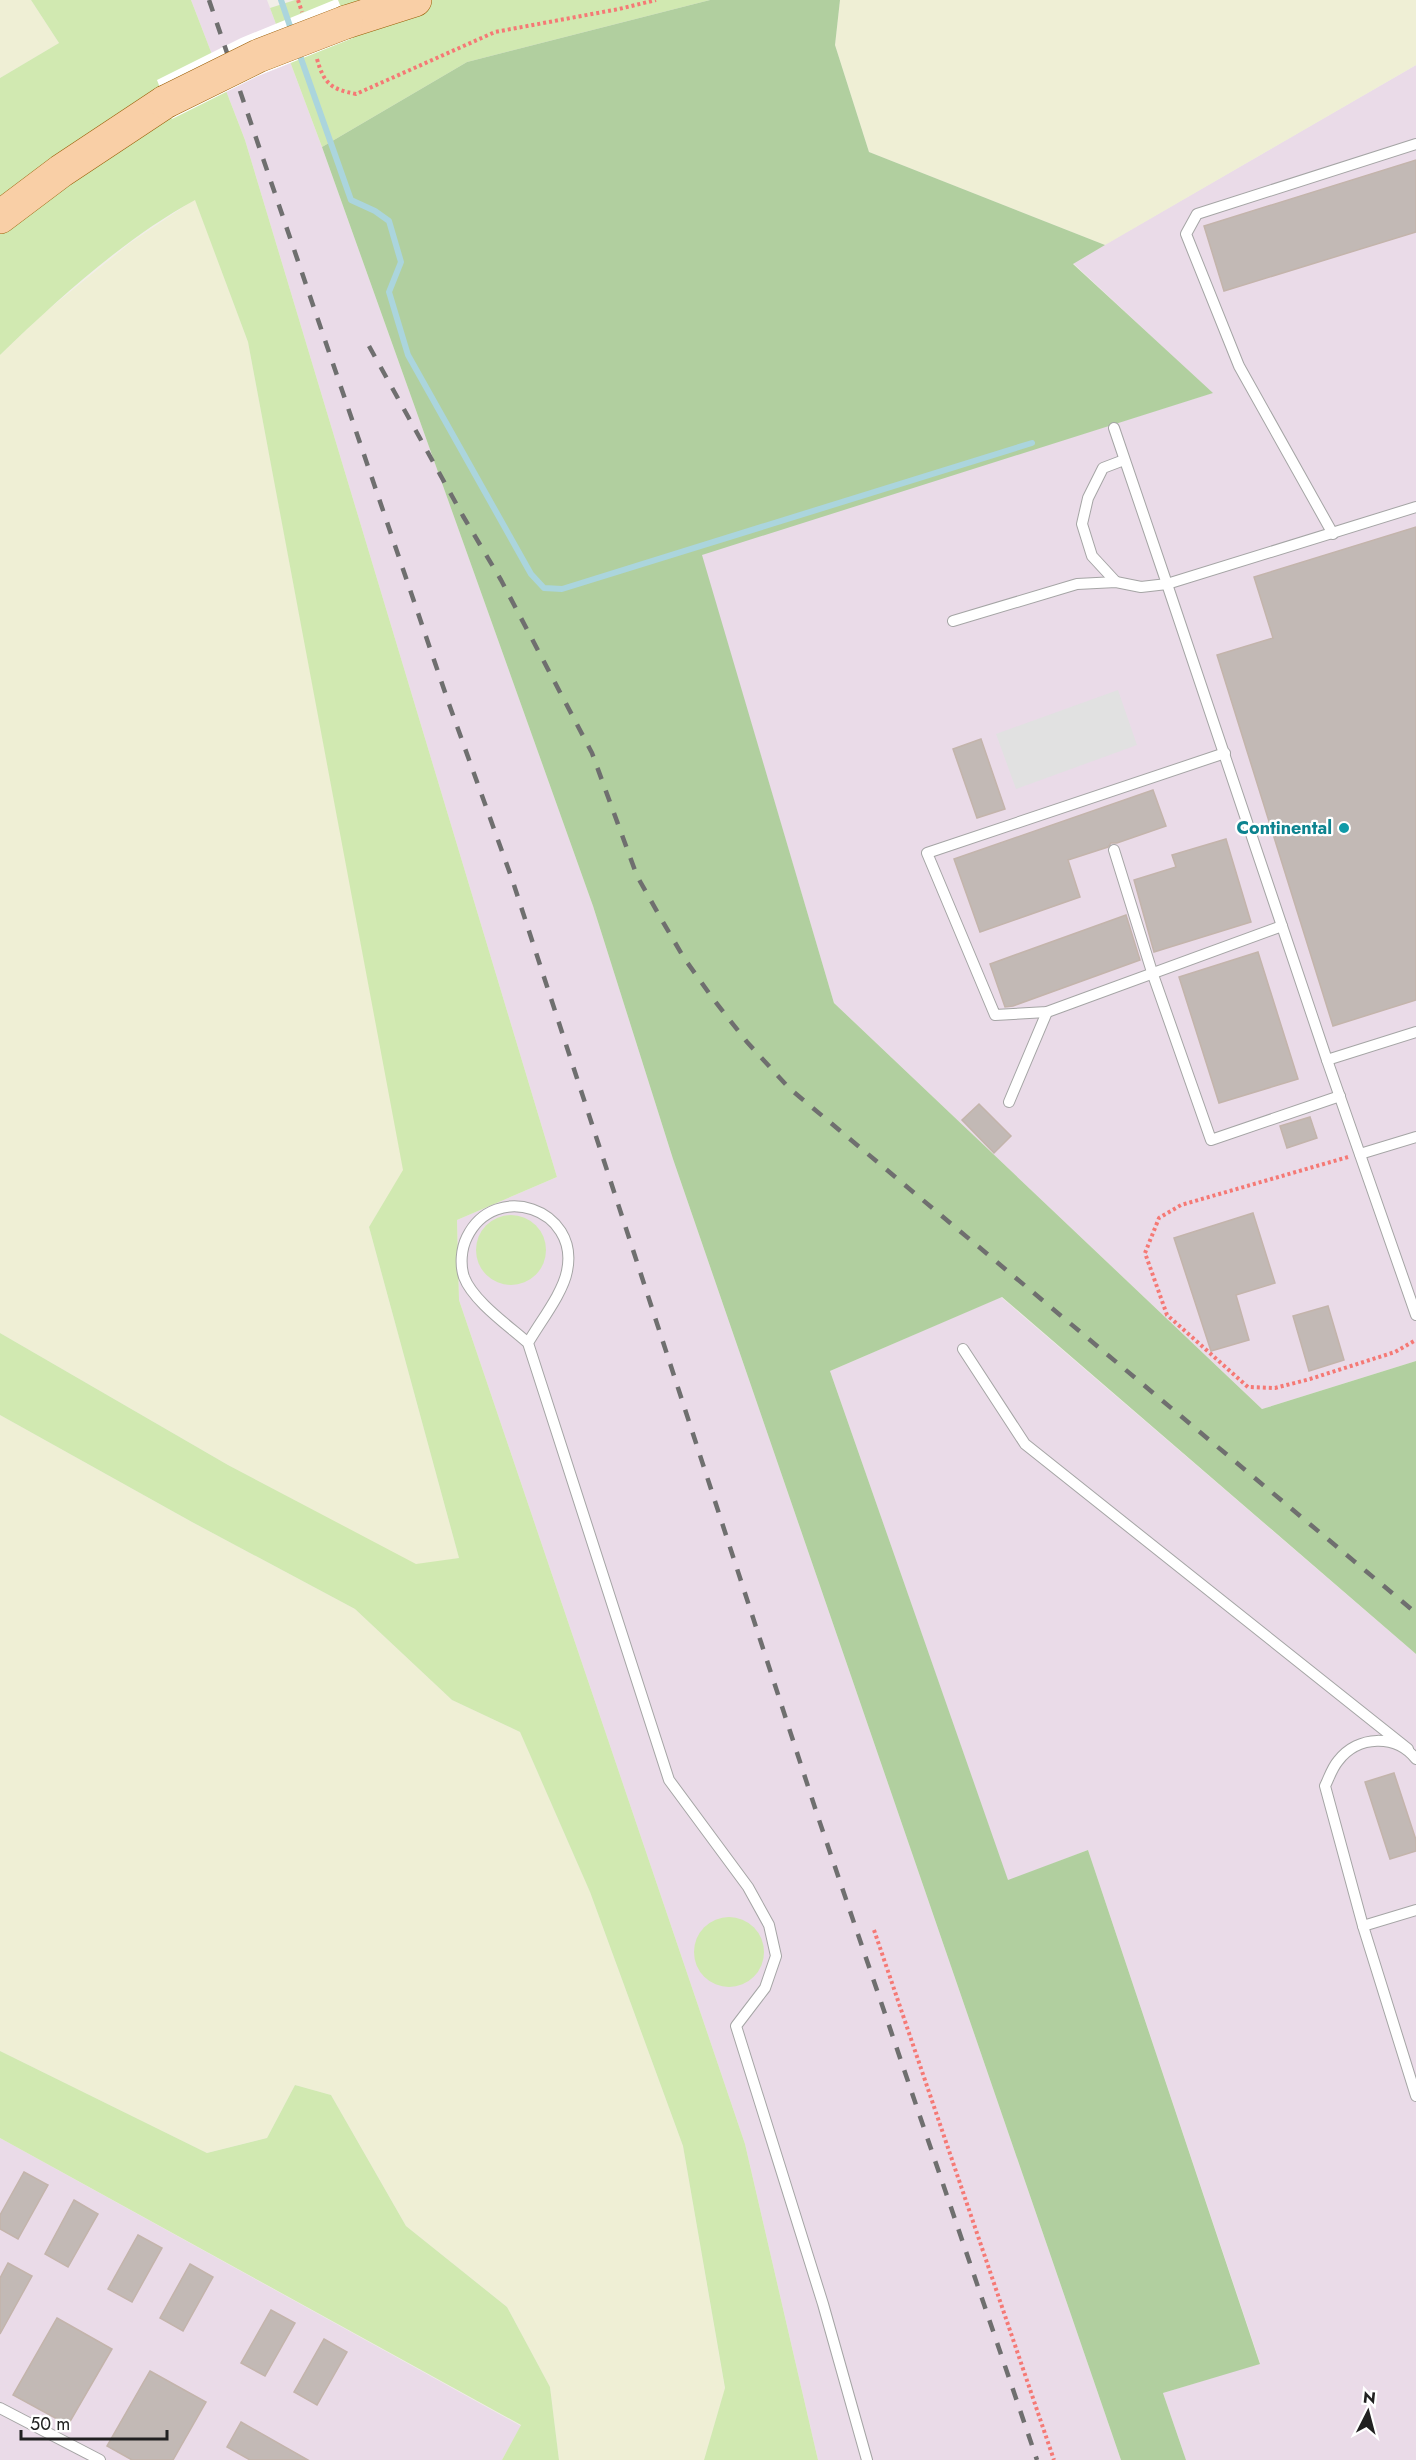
<svg xmlns="http://www.w3.org/2000/svg" width="1416" height="2460" font-family="Jost,sans-serif">
	<rect width="100%" height="100%" fill="#f1eee8"/>
	<g fill="#eadbe8">
		<path d="M191 0H267L322 147 593 906 673 1159 1121 2460H818L745 2144 459 1300 457 1220 557 1177 245 140Z"/>
		<path d="M1416 65V1361L1262 1409 834 1003 701 554 1212 393 1073 263Z"/>
		<path d="M1001 1297 1416 1654V2460H1186L1163 2393 1260 2363 1088 1850 1008 1881 830 1371Z"/>
		<path d="M0 2138 521 2426 502 2460H0Z"/>
	</g>
	<g fill="#efefd5">
		<path d="M0 0H31L59 43 0 78Z"/>
		<path d="M840 0H1416V65L1105 245 869 152 835 45Z"/>
		<path d="M195 199 248 342 404 1171 369 1227 459 1558 416 1565 228 1465 0 1333V355L44 313 130 243Z"/>
		<path d="M0 1415 192 1522 355 1609 452 1700 520 1732 590 1892 683 2146 725 2389 704 2460H559L550 2387 507 2307 406 2226 331 2095 295 2085 267 2138 207 2153 0 2051Z"/>
	</g>
	<g fill="#d1e9b1">
		<path d="M31 0H191L245 140 557 1177 457 1220 459 1300 745 2144 818 2460H704L725 2388 683 2146 590 1892 520 1732 452 1700 355 1609 192 1522 0 1415V1333L228 1465 416 1564 459 1558 369 1227 403 1170 248 342 195 200C125 238 58 299 0 355V78L59 43Z"/>
		<path d="M295 0H710L467 62 322 147 270 8Z"/>
		<circle cx="511" cy="1250" r="35"/>
		<circle cx="729" cy="1952" r="35"/>
		<path d="M0 2051 207 2153 267 2138 295 2085 331 2095 406 2226 507 2307 550 2387 559 2460H502L521 2425 0 2138Z"/>
	</g>
	<path fill="#b1cf9f" d="M710 0H840L835 45 869 152 1105 245 1073 264 1213 393 702 555 834 1003 1262 1409 1416 1361V1654L1002 1297 830 1371 1008 1880 1088 1850 1260 2364 1163 2393 1186 2460H1121L673 1159 593 906 322 147 467 62Z"/>
	<path fill="#e1e1e1" d="M1118 690 1137 745 1016 789 996 734Z"/>
	<path fill="#fff" d="M334 0H338L353 38 258 76 172 119 157 80 241 38Z"/>
	<g fill="none" stroke-linecap="round" stroke-linejoin="round">
		<g stroke="#abd5dd" stroke-width="6">
			<path d="M281 0 292 32"/>
			<path d="M298 50 351 200 375 211 389 221 401 262 389 292 408 355 531 574 544 588 562 589 1032 443"/>
		</g>
	</g>
	<g fill="#c2b9b5" stroke="#c3b4ab" stroke-width="1.5">
		<path d="M1416 160V232L1224 291 1204 226Z"/>
		<path d="M1416 527V1000L1333 1026 1217 655 1273 638 1254 577Z"/>
		<path d="M981 739 1005 809 977 818 953 749Z"/>
		<path d="M1153 790 1166 826 1117 843H1111L1108 847 1068 860 1080 897 980 932 954 859Z"/>
		<path d="M1226 839 1251 922 1154 952 1134 880 1176 867 1172 855Z"/>
		<path d="M1126 915 1140 960 1013 1006 1005 1007 990 964Z"/>
		<path d="M1258 952 1298 1079 1219 1103 1179 977Z"/>
		<path d="M979 1104 1011 1136 994 1153 962 1120Z"/>
		<path d="M1310 1117 1317 1138 1287 1148 1280 1126Z"/>
		<path d="M1253 1213 1275 1283 1236 1295 1249 1340 1211 1351 1174 1238Z"/>
		<path d="M1328 1306 1344 1360 1309 1371 1293 1316Z"/>
		<path d="M1394 1773 1416 1840V1851L1390 1859 1365 1782Z"/>
		<path d="M24 2172 48 2185 18 2239 0 2229V2215Z"/>
		<path d="M74 2200 98 2214 68 2267 45 2254Z"/>
		<path d="M138 2235 162 2248 132 2302 108 2289Z"/>
		<path d="M8 2263 32 2276 0 2334V2278Z"/>
		<path d="M190 2264 213 2277 183 2331 160 2318Z"/>
		<path d="M271 2310 295 2323 265 2376 241 2363Z"/>
		<path d="M57 2318 112 2349 68 2425 13 2395Z"/>
		<path d="M324 2339 347 2352 317 2405 294 2392Z"/>
		<path d="M150 2371 206 2402 173 2460H132L107 2446Z"/>
		<path d="M241 2422 308 2460H250L227 2447Z"/>
	</g>
	<g fill="none" stroke-linecap="round" stroke-linejoin="round">
		<g stroke="#a5a5a5" stroke-width="12">
			<g id="service">
				<path d="M1416 507 1167 584 1327 1060 1416 1032"/>
				<path d="M1333 534 1239 366 1186 234 1197 214 1416 144"/>
				<path d="M1116 582 1092 556 1082 524 1088 498 1103 468 1124 460"/>
				<path d="M953 621 1077 584 1116 582 1141 587 1167 584 1114 428"/>
				<path d="M1225 753 927 853 995 1015 1047 1012 1282 926"/>
				<path d="M1114 850 1152 972 1211 1140 1340 1096"/>
				<path d="M1327 1060 1416 1315"/>
				<path d="M1009 1102 1047 1012"/>
				<path d="M1360 1154 1416 1137"/>
				<path d="M528 1343C540 1322 563 1293 567 1271 580 1209 495 1180 467 1237 461 1249 460 1265 464 1277 473 1301 509 1326 528 1343L669 1780 748 1887 769 1925 776 1956 765 1988 736 2026 823 2304 867 2460"/>
				<path d="M963 1349 1025 1444 1408 1749"/>
				<path d="M1416 1759C1396 1734 1358 1735 1338 1761 1332 1768 1329 1778 1325 1786L1363 1926 1416 2096"/>
				<path d="M1363 1926 1416 1910"/>
				<path d="M0 2408 100 2460"/>
			</g>
		</g>
		<g stroke="#995d05" stroke-width="34">
			<g id="primary">
				<path d="M346 22 415 0"/>
				<path d="M0 217 61 171 165 102"/>
			</g>
		</g>
		<g stroke="#f57975" stroke-width="4" stroke-dasharray="3 3" stroke-linecap="butt">
			<path d="M298 0 302 12"/>
			<path d="M317 59C324 84 331 89 356 94L495 32 619 9 656 0"/>
			<path d="M1348 1157 1181 1205 1159 1218 1145 1253 1167 1315 1248 1387 1275 1388 1310 1379 1395 1352 1416 1340"/>
			<path d="M874 1930 1054 2460"/>
		</g>
		<use href="#service" stroke="#fff" stroke-width="10"/>
		<use href="#primary" stroke="#f9cfa6" stroke-width="33"/>
		<g stroke="#6f6f6f" stroke-width="4.5" stroke-dasharray="12 12" stroke-linecap="butt">
			<path d="M209 0 449 704 512 879 818 1817 1037 2460"/>
			<path d="M369 346 463 516 501 580 592 753 637 876 663 922 684 958 714 1000 747 1042 789 1088 1416 1613"/>
		</g>
		<g stroke="#995d05" stroke-width="34" stroke-linecap="butt">
			<path id="primary-bridge" d="M165 102 258 56 346 22"/>
		</g>
		<use href="#primary-bridge" stroke="#f9cfa6" stroke-width="33"/>
	</g>
	<circle fill="#0f9aa8" stroke="#fff" stroke-width="2" cx="1344" cy="828" r="6"/>
	<g text-anchor="middle" stroke-width="4.5" stroke-linejoin="round" paint-order="stroke">
		<g font-size="18" font-weight="bold" fill="#0d838f" stroke="#fff" text-anchor="end">
			<text x="1332" y="834">Continental</text>
		</g>
	</g>
	<g transform="translate(1368 2412) rotate(6)" stroke="#ffffff" stroke-width="4.5" paint-order="stroke">
	<path d="M0-4.5L10 22L0 15L-10 22Z" fill="#212121"/>
	<text y="-9" font-size="16" font-weight="bold" text-anchor="middle" fill="#212121">N</text>
	</g>
	<path d="M21 2430v9h146v-9" fill="none" stroke="#212121" stroke-width="3"/>
	<text x="30" y="2430" font-size="18" fill="#212121" stroke="#ffffff" stroke-width="4.5" paint-order="stroke">50 m</text>
</svg>
